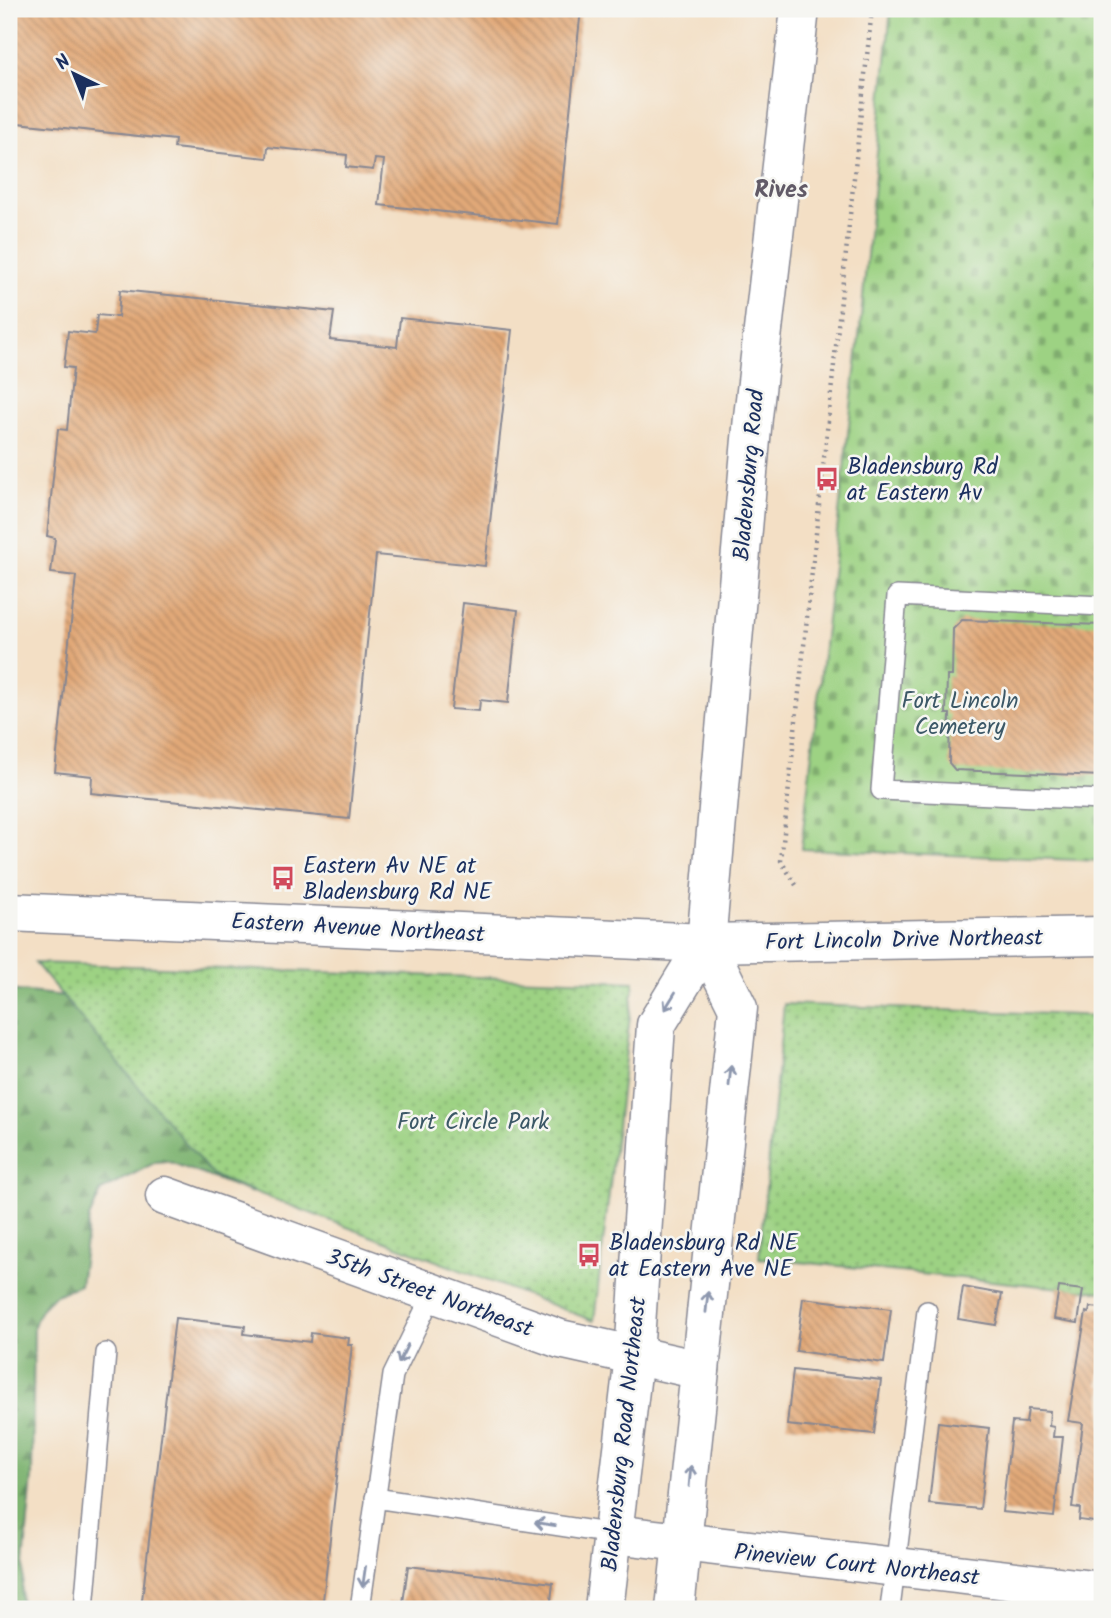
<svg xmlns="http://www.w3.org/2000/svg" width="1111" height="1618" font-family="Kalam,sans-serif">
	<defs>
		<pattern id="forest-firs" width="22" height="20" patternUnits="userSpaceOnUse" patternTransform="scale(1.75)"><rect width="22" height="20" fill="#7eb471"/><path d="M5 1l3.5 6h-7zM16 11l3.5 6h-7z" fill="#669360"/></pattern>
		<pattern id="cemetery-stones" width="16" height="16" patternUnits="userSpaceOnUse" patternTransform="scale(1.75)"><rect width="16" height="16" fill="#9dd283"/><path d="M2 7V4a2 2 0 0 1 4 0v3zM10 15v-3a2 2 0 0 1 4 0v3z" fill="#7fab6e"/></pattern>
		<pattern id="park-dots" width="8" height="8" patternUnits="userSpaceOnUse" patternTransform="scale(1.75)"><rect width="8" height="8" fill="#9dd283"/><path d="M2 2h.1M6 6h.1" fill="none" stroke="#7fab6e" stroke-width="1.8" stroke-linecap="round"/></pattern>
		<pattern id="building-back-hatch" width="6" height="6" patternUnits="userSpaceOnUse" patternTransform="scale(1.75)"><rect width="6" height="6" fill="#e2a978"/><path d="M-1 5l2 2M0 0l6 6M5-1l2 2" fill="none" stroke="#b68a66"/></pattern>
	</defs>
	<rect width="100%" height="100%" fill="#f6f6f2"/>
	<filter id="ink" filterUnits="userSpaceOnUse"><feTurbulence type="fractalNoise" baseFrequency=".0143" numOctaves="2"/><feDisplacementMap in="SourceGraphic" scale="14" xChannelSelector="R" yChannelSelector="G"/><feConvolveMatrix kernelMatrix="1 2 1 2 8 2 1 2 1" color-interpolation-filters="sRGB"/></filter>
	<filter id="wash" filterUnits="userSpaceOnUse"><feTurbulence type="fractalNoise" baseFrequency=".00686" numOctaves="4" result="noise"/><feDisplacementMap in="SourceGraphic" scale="28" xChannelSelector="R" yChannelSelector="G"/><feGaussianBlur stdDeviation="1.57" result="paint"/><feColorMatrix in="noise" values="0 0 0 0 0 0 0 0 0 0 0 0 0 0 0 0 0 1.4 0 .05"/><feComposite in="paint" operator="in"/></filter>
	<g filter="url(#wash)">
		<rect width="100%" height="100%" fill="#f3dfc5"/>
		<path fill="url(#forest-firs)" stroke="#4c7268" stroke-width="2" d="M9 990 85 998 276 1177 252 1193 167 1161 156 1162 101 1191 89 1218 80 1285C55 1294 42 1299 34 1326L32 1477 20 1609H9Z"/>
		<path fill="url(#cemetery-stones)" stroke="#5c8070" stroke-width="2" d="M891 9H1102V861L801 849 860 328Z"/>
		<g fill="url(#park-dots)" stroke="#5c8070" stroke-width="2">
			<path d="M35 963 634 982 594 1321 213 1176Z"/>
			<path d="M784 1004 1102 1016V1292L759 1258Z"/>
		</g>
		<g id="blocks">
			<g fill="url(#building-back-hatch)">
				<path d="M9 9H581L558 224 379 205 384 160 375 159 373 170 346 167 347 155 268 147 267 158 174 148 175 140 9 122Z"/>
				<path d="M120 290 334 312 330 340 397 347 400 318 512 330 485 566 376 555 349 819 91 793 92 776 55 772 76 576 51 573 55 538 47 536 58 429 67 430 73 368 64 367 68 331 95 334 97 315 118 317Z"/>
				<path d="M463 603 518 610 508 703 480 700 479 711 451 709Z"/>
				<path d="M962 620 1102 625V776L955 770 949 763 950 714H946L947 676H952L953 629Z"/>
				<path d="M963 1287 1002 1294 996 1325 958 1319Z"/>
				<path d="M1059 1287 1083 1290 1078 1323 1054 1319Z"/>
				<path d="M803 1298 891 1309 884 1363 796 1351Z"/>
				<path d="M1090 1307 1102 1308V1358L1098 1386H1102V1523L1079 1520 1080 1508 1072 1507 1083 1423 1068 1421 1086 1312 1089 1313Z"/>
				<path d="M175 1318 245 1326 244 1334 310 1342 311 1333 349 1338 348 1345H352L322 1609H141Z"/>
				<path d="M793 1370 881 1380 874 1434 787 1425Z"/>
				<path d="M1028 1409 1050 1411 1049 1426 1054 1427 1053 1437H1063L1054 1517 1002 1512 1012 1422 1026 1423Z"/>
				<path d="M938 1422 989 1428 980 1509 929 1504Z"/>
				<path d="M408 1566 553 1583 550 1609H387L388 1602 403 1603Z"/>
			</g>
		</g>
	</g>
	<g filter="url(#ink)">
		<use href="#blocks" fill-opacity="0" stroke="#878792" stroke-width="2"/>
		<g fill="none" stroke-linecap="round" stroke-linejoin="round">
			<g stroke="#878792" stroke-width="22">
				<g id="service">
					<path d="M1102 606 897 596 881 790 1102 800"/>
					<path d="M375 1498 613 1534"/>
					<path d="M84 1609 106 1353"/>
					<path d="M360 1609 393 1375 433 1293"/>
					<path d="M890 1609 927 1311"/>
				</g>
			</g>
			<g stroke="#878792" stroke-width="41">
				<g id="minor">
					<path d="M165 1196 560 1339 700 1370"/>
					<path d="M613 1534 1102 1591"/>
				</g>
			</g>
			<g stroke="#878792" stroke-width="41">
				<path id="tertiary" d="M706 943 1102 936"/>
			</g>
			<g stroke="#878792" stroke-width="41">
				<path id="secondary" d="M9 912 706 943"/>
			</g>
			<g stroke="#878792" stroke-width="41">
				<g id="primary">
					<path d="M604 1609 634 1356 656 1025 706 943 753 417 800 9"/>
					<path d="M675 1609 738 1008 706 943"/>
				</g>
			</g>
			<path stroke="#878792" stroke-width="4.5" stroke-dasharray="2 5" stroke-linecap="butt" d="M796 885 781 861 872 9"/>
			<use href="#service" stroke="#fff" stroke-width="19"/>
			<use href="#minor" stroke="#fff" stroke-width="38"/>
			<use href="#tertiary" stroke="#fff" stroke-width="38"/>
			<use href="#secondary" stroke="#fff" stroke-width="38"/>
			<use href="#primary" stroke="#fff" stroke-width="38"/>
		</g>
		<defs><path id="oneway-shaft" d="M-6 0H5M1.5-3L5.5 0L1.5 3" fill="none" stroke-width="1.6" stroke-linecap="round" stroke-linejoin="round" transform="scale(1.75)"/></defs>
		<g stroke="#8d97ae">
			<use href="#oneway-shaft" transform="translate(670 1001) rotate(122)"/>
			<use href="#oneway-shaft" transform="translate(730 1076) rotate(-84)"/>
			<use href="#oneway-shaft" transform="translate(707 1302) rotate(-84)"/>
			<use href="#oneway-shaft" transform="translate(403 1354) rotate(116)"/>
			<use href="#oneway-shaft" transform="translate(690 1476) rotate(-85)"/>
			<use href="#oneway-shaft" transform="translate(545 1524) rotate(-171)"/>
			<use href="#oneway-shaft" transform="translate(364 1577) rotate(98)"/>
		</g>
	</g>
	<defs>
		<g id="bus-bare" transform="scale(1.89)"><path d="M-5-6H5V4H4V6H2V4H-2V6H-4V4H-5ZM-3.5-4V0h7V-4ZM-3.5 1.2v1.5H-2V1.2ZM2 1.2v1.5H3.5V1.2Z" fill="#d1495b" stroke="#f6f6f2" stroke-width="2.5" paint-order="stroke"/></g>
	</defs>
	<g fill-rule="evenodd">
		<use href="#bus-bare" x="827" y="479"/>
		<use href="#bus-bare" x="283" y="878"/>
		<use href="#bus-bare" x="589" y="1255"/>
	</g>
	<g text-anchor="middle" stroke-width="5" stroke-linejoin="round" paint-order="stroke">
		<g font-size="23" fill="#1b2f5e" stroke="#f6f6f2" text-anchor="start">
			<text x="847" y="474">Bladensburg Rd<tspan x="847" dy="26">at Eastern Av</tspan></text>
			<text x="303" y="873">Eastern Av NE at<tspan x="303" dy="26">Bladensburg Rd NE</tspan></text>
			<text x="609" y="1250">Bladensburg Rd NE<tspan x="609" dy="26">at Eastern Ave NE</tspan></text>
		</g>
		<g font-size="23" fill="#1b2f5e" stroke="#f6f6f2">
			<text transform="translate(748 475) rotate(-85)" y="8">Bladensburg Road</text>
			<text transform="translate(358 927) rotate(3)" y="8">Eastern Avenue Northeast</text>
			<text transform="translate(904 939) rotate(-1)" y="8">Fort Lincoln Drive Northeast</text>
			<text transform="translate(430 1292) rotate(20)" y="8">35th Street Northeast</text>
			<text transform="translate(623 1434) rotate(-84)" y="8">Bladensburg Road Northeast</text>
			<text transform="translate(857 1564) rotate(6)" y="8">Pineview Court Northeast</text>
		</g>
		<g font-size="23" fill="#3c5867" stroke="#f6f6f2">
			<text x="960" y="708">Fort Lincoln<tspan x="960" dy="26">Cemetery</tspan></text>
			<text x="473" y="1129">Fort Circle Park</text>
		</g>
		<g font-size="24" font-weight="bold" fill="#615a67" stroke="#f6f6f2">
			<text x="781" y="197">Rives</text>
		</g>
	</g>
	<rect width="1111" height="1618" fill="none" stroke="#f6f6f2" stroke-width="35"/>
	<g transform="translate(74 74) rotate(317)" stroke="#f6f6f2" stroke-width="5" paint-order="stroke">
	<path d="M0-5L12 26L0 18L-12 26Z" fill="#1b2f5e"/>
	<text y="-10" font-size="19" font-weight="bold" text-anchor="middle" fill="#1b2f5e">N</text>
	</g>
</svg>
